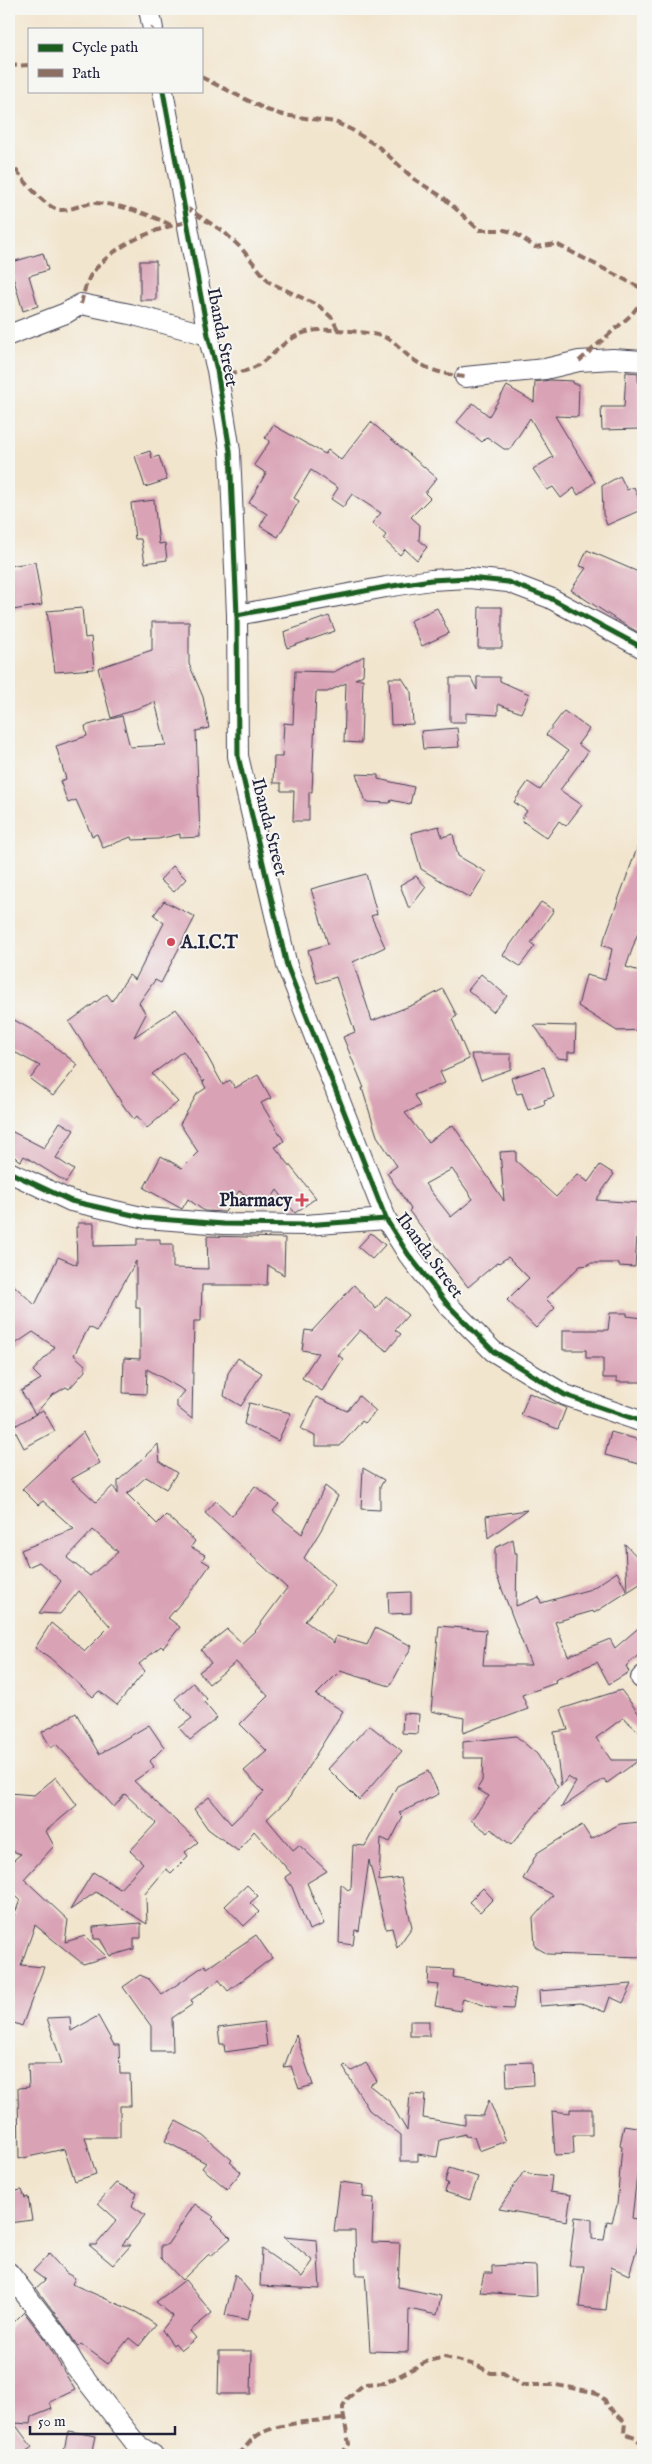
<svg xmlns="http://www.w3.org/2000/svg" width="652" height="2464" font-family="'IM FELL English',serif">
	<rect width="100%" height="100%" fill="#f6f6f2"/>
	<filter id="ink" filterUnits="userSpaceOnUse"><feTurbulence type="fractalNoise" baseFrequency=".02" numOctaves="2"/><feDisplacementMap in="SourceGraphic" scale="10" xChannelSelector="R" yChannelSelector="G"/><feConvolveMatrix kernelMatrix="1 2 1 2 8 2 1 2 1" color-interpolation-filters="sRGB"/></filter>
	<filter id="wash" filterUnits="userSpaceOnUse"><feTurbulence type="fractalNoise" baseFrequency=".0096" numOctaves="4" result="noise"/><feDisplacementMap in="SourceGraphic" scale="20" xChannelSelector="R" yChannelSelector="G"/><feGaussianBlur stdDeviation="1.12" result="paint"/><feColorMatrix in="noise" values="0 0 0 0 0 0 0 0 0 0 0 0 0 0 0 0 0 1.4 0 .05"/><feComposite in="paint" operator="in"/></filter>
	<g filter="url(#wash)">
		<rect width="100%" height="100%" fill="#f2e5ce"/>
		<g id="blocks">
			<g fill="#d9a2b5" fill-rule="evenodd">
				<path d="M43 253 48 270 29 276 38 306 23 311 9 263Z"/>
				<rect x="140" y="261" width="16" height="39"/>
				<path d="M626 372 638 373 640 429 602 430 601 407H624Z"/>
				<path d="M550 380 573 381V384H579L578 417 555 416 595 482 578 495 574 488 561 498 553 487 547 490 533 469 553 457 530 418 510 449H504L487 437 482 442 457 422 473 403 489 416 507 386 534 402 535 382Z"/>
				<path d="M371 422 437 478 425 493 430 498 411 517 420 525 419 540 427 547 417 560 405 549 400 555 383 539 386 535 372 523 381 513 352 494 343 507 331 499 338 488 311 470 294 498 299 501 278 537 260 526 267 514 249 503 266 473 254 465 270 441 265 438 273 425 325 454 328 450 341 460Z"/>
				<path d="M150 451 152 458 159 456 167 480 145 487 135 456Z"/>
				<path d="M620 476 627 490 634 487 643 509 607 525 603 514 602 486Z"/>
				<path d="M154 500 159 544 165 543 167 560 145 563 141 539H135L131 503Z"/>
				<path d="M587 550 643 574V635L617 620 571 590 586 568 580 566Z"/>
				<path d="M35 562 42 605 13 610 9 566Z"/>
				<path d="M479 607H502V648H478Z"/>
				<path d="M82 608 85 638 91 637 94 669 55 672 47 611Z"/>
				<path d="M437 608 449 633 422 646 410 621Z"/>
				<path d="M329 616 335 631 287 648 284 632Z"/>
				<path d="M152 622H189V664L203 697 209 728 196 731 200 837 180 838V834L158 839 132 840 131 837 103 848 97 834 92 836 76 800 68 803 60 781 66 779 56 746 87 736 85 726 122 716 130 747 166 745 155 702 111 718 98 668 152 650Z"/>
				<path d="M364 656 363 675 355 679H363L361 743 344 742 346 683 327 692H316L312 792H309V821H293L294 791H281V783H273L274 757H282L284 723 293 724 295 671 334 672Z"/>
				<path d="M477 677H500V681L529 694 521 713 498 704V715L466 713V722H450V678H471L477 690Z"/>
				<path d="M389 678H402L411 692 413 724 391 725Z"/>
				<path d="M564 711 589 729 578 744 588 752 560 790 582 805 566 826 559 821 547 838 521 820 527 811 514 802 528 782 540 790 568 751 546 735Z"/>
				<path d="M457 728 459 747 423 749 421 731Z"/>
				<path d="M356 774 378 775V779L414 787 410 804 391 800 390 803 366 802Z"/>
				<path d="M439 826 442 837 453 834 458 856 486 872 470 898 421 869 411 833Z"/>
				<path d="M641 837 643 838V918L626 967 643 972V1030L617 1031 578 1006 586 975 605 980 612 949 602 945Z"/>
				<path d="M173 866 186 879 174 892 160 880Z"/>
				<path d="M366 874 377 914 371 916 385 947 353 962 372 1021 415 1004 443 989 457 1016 452 1019 469 1059 440 1072 445 1083 414 1095 420 1106 405 1113 428 1142 453 1125 504 1201 500 1152 516 1151V1161L556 1197 578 1174 588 1182 600 1165 614 1174 596 1200 639 1203 635 1267 619 1266V1263H589V1265L580 1266 546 1299 555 1308 536 1328 507 1300 529 1278 508 1257 499 1263 498 1262 468 1287 409 1211 411 1209 387 1173 397 1166 377 1136 362 1088H364L343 1037 355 1032 336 977 317 983 308 950 328 944 311 889ZM452 1169 473 1199 451 1217 425 1184Z"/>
				<path d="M416 876 426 887 409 909 400 885Z"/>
				<path d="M164 901 195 917 161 983 155 980 139 1003 146 1014 134 1037 176 1009 195 1034 223 1085 230 1080 235 1088 258 1075 271 1098 261 1103 284 1141 275 1147 316 1198 295 1213 277 1190 266 1207 239 1191 225 1212 204 1211 188 1199 182 1209 144 1188 161 1156 182 1168 198 1152 180 1124 197 1094 206 1088 203 1083 205 1080 203 1082 183 1051 152 1074 178 1102 147 1128 137 1116 134 1119 125 1108 69 1022 107 994 112 1001 129 975 135 980 164 923 154 915Z"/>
				<path d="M541 902 554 910 531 943 535 946 520 966 503 955Z"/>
				<path d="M481 974 507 996 493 1012 468 990Z"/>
				<path d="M9 1017 39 1034 78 1065 53 1096 30 1079 40 1066 9 1049Z"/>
				<path d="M534 1025 576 1026 575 1052H568V1059L557 1058Z"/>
				<path d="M471 1054H511V1069L481 1080Z"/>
				<path d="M544 1067 554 1097 544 1100 545 1104 528 1110 522 1093 517 1094 511 1078Z"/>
				<path d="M60 1122 74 1130 56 1158 74 1170 66 1182 24 1156 21 1161 9 1154V1130L44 1148Z"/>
				<path d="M78 1223H94V1246L137 1245V1239H160V1244H173V1268L208 1269 207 1236 285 1238 284 1275 268 1265 267 1285H202L201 1321H194L192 1419 177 1407V1401L185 1391 147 1369 146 1394 123 1393 124 1358 140 1359V1308H136V1261L97 1331 89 1327 74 1355 85 1365V1371L69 1389 66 1387 51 1396 35 1414 21 1391 41 1379 33 1371 55 1347 33 1332 9 1348V1281L35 1305 58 1257 77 1265 76 1227H78Z"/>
				<path d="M371 1233 385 1245 372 1259 358 1247Z"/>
				<path d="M354 1285 376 1309 386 1296 408 1315 395 1330 401 1334 387 1351 360 1330 338 1355 343 1359 322 1391 302 1378 318 1353 302 1350 305 1330 312 1331Z"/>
				<path d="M610 1313H627V1316L643 1318V1382H617V1378H603V1358H586V1350H563V1330H608Z"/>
				<path d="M238 1358 262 1373 241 1406 224 1396 228 1373Z"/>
				<path d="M529 1393 566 1408 558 1429 521 1415Z"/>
				<path d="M359 1396 376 1411 365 1423 362 1421 340 1446H315V1436L301 1429 316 1397 347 1411Z"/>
				<path d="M249 1403 291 1413 278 1441 244 1424Z"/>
				<path d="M43 1410 55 1431 24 1448 13 1427Z"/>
				<path d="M83 1432 100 1463 71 1479 96 1502 113 1486 118 1494V1481L158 1444 160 1462 177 1473 166 1489 146 1477 127 1494 157 1524 166 1515 195 1541 191 1547 205 1555 202 1560 210 1565 196 1585 168 1618 180 1627 163 1648 161 1646 139 1664 145 1671 117 1705 99 1691 93 1697 49 1657 35 1648 51 1623 85 1651 110 1626 79 1591 60 1614 39 1613 61 1581 39 1562 28 1567 21 1550 74 1529 43 1501 38 1505 22 1489ZM93 1530 118 1552 90 1576 67 1558Z"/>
				<path d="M611 1432 643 1441V1465L605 1455Z"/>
				<path d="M363 1468 384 1480 380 1487V1510L361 1509Z"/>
				<path d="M255 1486 279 1504 273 1511 302 1534 325 1486 338 1496 321 1530 304 1558 335 1586 305 1621 334 1643 336 1636 367 1645 375 1628 412 1646 390 1686 340 1671 316 1695 343 1711 289 1798 267 1819 293 1850 299 1845 327 1871 307 1883 324 1924 309 1930 292 1887 285 1877 291 1873 254 1831 238 1851 208 1829 194 1809 209 1797 231 1824 264 1792 244 1771 267 1751 240 1724 268 1696 236 1662 209 1684 199 1672 211 1663 201 1650 227 1629 242 1643 256 1630 287 1588 205 1513 216 1501 232 1516Z"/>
				<path d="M527 1510 488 1538 486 1516Z"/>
				<path d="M513 1539 515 1553H517L516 1606 539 1597 541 1603 591 1589 617 1572 627 1591 625 1544 643 1563V1582L594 1613 593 1611 555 1622 568 1656 610 1639 615 1648 643 1624V1651L626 1666 629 1672 609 1684 597 1662 555 1680 556 1683 522 1695 528 1709 463 1733 464 1718 431 1711 439 1626 486 1630 483 1665H531L495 1571V1548Z"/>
				<path d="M411 1592V1613L389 1614 388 1593Z"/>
				<path d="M193 1683 207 1699 204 1702 217 1718 190 1740 179 1728 192 1718 175 1699Z"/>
				<path d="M621 1690 643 1719V1735L623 1718 596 1738 611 1760H639L607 1783 604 1779 561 1808 576 1782 568 1777 561 1786 554 1732 568 1730 561 1709Z"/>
				<path d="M76 1713 99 1754 149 1725 164 1747 150 1761 154 1767 134 1781 198 1842 185 1852 188 1856 171 1873 166 1869 144 1895 146 1897 147 1924 96 1892 70 1910 93 1872 120 1889 143 1863 130 1851 156 1823 125 1794 114 1807 56 1744 51 1748 42 1732Z"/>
				<path d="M403 1713 419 1714 418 1734 402 1733Z"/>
				<path d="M369 1725 402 1751 359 1800 328 1769Z"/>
				<path d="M516 1736 537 1754 558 1787 511 1845 491 1829 488 1833 471 1820 489 1796 477 1789 482 1781 483 1758H463V1742Z"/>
				<path d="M428 1771 439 1794 399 1813 403 1817 390 1842 381 1838 379 1881 401 1878 412 1927 397 1948 392 1928 386 1929 369 1860 359 1931 355 1930 353 1945 339 1943 341 1884 348 1890 351 1888 353 1845 365 1846 397 1786Z"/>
				<path d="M56 1777 77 1805 46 1831 54 1846 24 1879 68 1920 65 1942 85 1936 107 1957 83 1964 35 1925 21 1965 44 1967 22 2026 9 2021V1929L20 1900 9 1889V1864L21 1854 9 1850V1793L34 1795Z"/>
				<path d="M640 1822 643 1845V1957L548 1954 539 1949 535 1946 533 1918 553 1895 523 1879 537 1853 582 1825 591 1839 620 1824Z"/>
				<path d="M247 1885 258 1896 250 1903 259 1912 244 1926 225 1906Z"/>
				<path d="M483 1888 493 1899 480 1912 469 1902Z"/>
				<path d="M141 1923V1938H134V1949L110 1956 100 1939H94L93 1927Z"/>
				<path d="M256 1935 272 1958 228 1991 219 1980 191 2000 193 2004 172 2018 173 2051H151V2026L123 1987 140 1975 149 1979 162 1995 205 1965 207 1968Z"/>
				<path d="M429 1969 454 1970 453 1977 516 1989 513 2009 492 2008 463 1998 460 2011 435 2006 439 1985 428 1984Z"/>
				<path d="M632 1984 623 2003 610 1997 605 2012 581 2003 540 2006 539 1991Z"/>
				<path d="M98 2016 114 2045H119L120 2074H130L131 2106H120V2137H85L96 2174 75 2181 64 2149 19 2159 18 2088 29 2087 28 2064H62L47 2018 70 2017 71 2031Z"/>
				<rect x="410" y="2021" width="19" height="15"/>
				<path d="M264 2022 267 2046 225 2052 224 2044H220L218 2028Z"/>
				<path d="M296 2035 313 2085 299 2089 291 2066 284 2067Z"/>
				<path d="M532 2062 533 2085 507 2087 506 2063Z"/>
				<path d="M366 2063 377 2081 369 2085 390 2102 407 2131 410 2094 425 2095 423 2118 465 2125V2115L483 2116 489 2100 506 2141 479 2151 474 2137 465 2136V2134L440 2140 437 2157 418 2154V2161H401V2135L369 2110 343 2067 345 2065 352 2071Z"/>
				<path d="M570 2109H592V2135H573L574 2154 555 2155 552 2111 570 2113Z"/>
				<path d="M176 2121 204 2136 232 2160 230 2162 241 2172 227 2189 202 2168 206 2163 165 2141Z"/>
				<path d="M624 2125 643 2128V2149H640L632 2218 643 2221V2228L629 2275 611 2267 606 2310 579 2307 584 2266H569L575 2217 592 2219V2239L604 2240 607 2221 612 2222 617 2205 622 2146 620 2145Z"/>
				<path d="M449 2168 478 2177 470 2200 445 2192 448 2183 445 2182Z"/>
				<path d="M524 2171 529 2174 552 2176 550 2192 571 2195 567 2221 499 2209Z"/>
				<path d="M340 2182 364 2185 363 2197 374 2198 372 2242 400 2243 398 2287 441 2296 437 2315 409 2309 408 2352 370 2351 366 2286 365 2275H356L355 2231H334Z"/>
				<path d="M116 2183 137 2193 132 2206 145 2215 122 2245H131L113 2265 89 2245H96L117 2220 98 2203Z"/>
				<path d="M22 2190 25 2198 28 2197 32 2220 9 2223V2192Z"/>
				<path d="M195 2204 214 2217 212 2219 231 2238 211 2256 209 2254 182 2280 161 2258V2245H167Z"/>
				<path d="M284 2237 317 2240 320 2289 260 2286 262 2249 302 2277 313 2261Z"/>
				<path d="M49 2254 66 2273 75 2278 72 2284 136 2312 156 2325 139 2346 129 2338 108 2364 81 2344 78 2347 65 2327 36 2288 45 2280 33 2271Z"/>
				<path d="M512 2265 536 2266 537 2296 480 2292 484 2273H492V2266Z"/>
				<path d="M235 2274 253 2296 248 2320 225 2315Z"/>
				<path d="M185 2280 212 2313 190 2331 196 2338 181 2350 175 2343 173 2345 162 2330 173 2316 156 2302Z"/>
				<path d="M24 2312 46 2341 75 2390 50 2402 52 2409 32 2417 31 2424 14 2423 32 2447 21 2455H9V2327Z"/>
				<path d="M219 2351H252L251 2394H218Z"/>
				<path d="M68 2431 96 2436 92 2455H63Z"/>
			</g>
		</g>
	</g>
	<g filter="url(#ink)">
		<use href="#blocks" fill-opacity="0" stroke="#413f51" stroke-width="1"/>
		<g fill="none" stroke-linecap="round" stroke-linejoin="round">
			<g stroke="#413f51" stroke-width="22">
				<g id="minor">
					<path d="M149 9 153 29"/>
					<path d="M163 91 208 335 217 370 230 451 237 615 238 756 287 966 386 1219 408 1254 448 1305 493 1351 565 1395 643 1422"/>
					<path d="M9 335 66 313 81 304 130 314 208 335"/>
					<path d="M465 377 545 369 579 361 613 359 643 361"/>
					<path d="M237 615 386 587 431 580 469 578 508 582 550 598 643 648"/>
					<path d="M9 1172 71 1201 146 1218 223 1224 305 1225 386 1219"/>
					<path d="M641 1678 643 1676"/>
					<path d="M9 2273 56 2334 76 2367 137 2445 153 2455"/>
				</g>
			</g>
			<use href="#minor" stroke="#fff" stroke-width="20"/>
			<g stroke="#8d6e63" stroke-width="4" stroke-dasharray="8 4" stroke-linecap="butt">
				<path d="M152 29 153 28"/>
				<path d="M9 66 29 65"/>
				<path d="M201 77 267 110 283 115 335 122 352 130 380 148 414 179 444 198 479 230H504L513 232 535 247 556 244 643 289"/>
				<path d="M9 160C18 173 41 204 56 209 69 213 81 203 94 203 120 204 148 214 171 225"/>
				<path d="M185 207 224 232 242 249 269 282 319 306 332 318 338 330"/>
				<path d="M81 304C84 292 86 281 93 272 115 244 154 229 187 222"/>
				<path d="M579 361 631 315 643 300"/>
				<path d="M217 370C268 384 272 333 319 330 335 329 378 332 391 340 398 345 404 353 411 358 427 370 446 375 465 377"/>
				<path d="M238 2455C244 2450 248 2443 254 2438 273 2422 321 2420 345 2419"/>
				<path d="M341 2455 349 2444 343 2413V2406L347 2399 364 2384 385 2383 428 2361 445 2357 476 2365 491 2373H503L522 2385H556L594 2392 605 2400 607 2405 625 2422 624 2433 635 2437 643 2445"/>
			</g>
			<g stroke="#f6f6f2" stroke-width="8">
				<g id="cycleway">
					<path d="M163 91 208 335 217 370 230 451 237 615 238 756 287 966 386 1219 408 1254 448 1305 493 1351 565 1395 643 1422"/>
					<path d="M237 615 386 587 431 580 469 578 508 582 550 598 643 648"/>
					<path d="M9 1172 71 1201 146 1218 223 1224 305 1225 386 1219"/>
				</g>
			</g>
			<use href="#cycleway" stroke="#1b5e20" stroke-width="5"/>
		</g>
	</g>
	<g fill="#d1495b" stroke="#f6f6f2" stroke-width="2">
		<circle cx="171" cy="942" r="5"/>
		<path d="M299.5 1192.5h5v5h5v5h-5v5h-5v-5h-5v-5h5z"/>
	</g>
	<g text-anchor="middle" stroke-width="4" stroke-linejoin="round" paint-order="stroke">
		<g font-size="18" fill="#22223b" stroke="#f6f6f2">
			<text transform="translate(223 337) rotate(79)" y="6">Ibanda Street</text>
			<text transform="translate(270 827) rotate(76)" y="6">Ibanda Street</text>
			<text transform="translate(430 1255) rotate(54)" y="6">Ibanda Street</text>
		</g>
		<g font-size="18" font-weight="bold" fill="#22223b" stroke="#f6f6f2" text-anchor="start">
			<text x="181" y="948">A.I.C.T</text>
			<text x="292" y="1206" text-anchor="end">Pharmacy</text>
		</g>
	</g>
	<rect width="652" height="2464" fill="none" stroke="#f6f6f2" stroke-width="30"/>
	<rect x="28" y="28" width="175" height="65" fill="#f6f6f2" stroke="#a1a1a9"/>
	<rect x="38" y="44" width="25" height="8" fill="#1b5e20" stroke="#a1a1a9"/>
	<text x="72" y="52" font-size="15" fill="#22223b">Cycle path</text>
	<rect x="38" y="69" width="25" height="8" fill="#8d6e63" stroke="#a1a1a9"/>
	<text x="72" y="78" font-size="15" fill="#22223b">Path</text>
	<path d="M30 2426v8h145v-8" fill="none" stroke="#22223b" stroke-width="2.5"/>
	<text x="38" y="2426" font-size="15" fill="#22223b" stroke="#f6f6f2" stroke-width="4" paint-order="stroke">50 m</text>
</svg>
